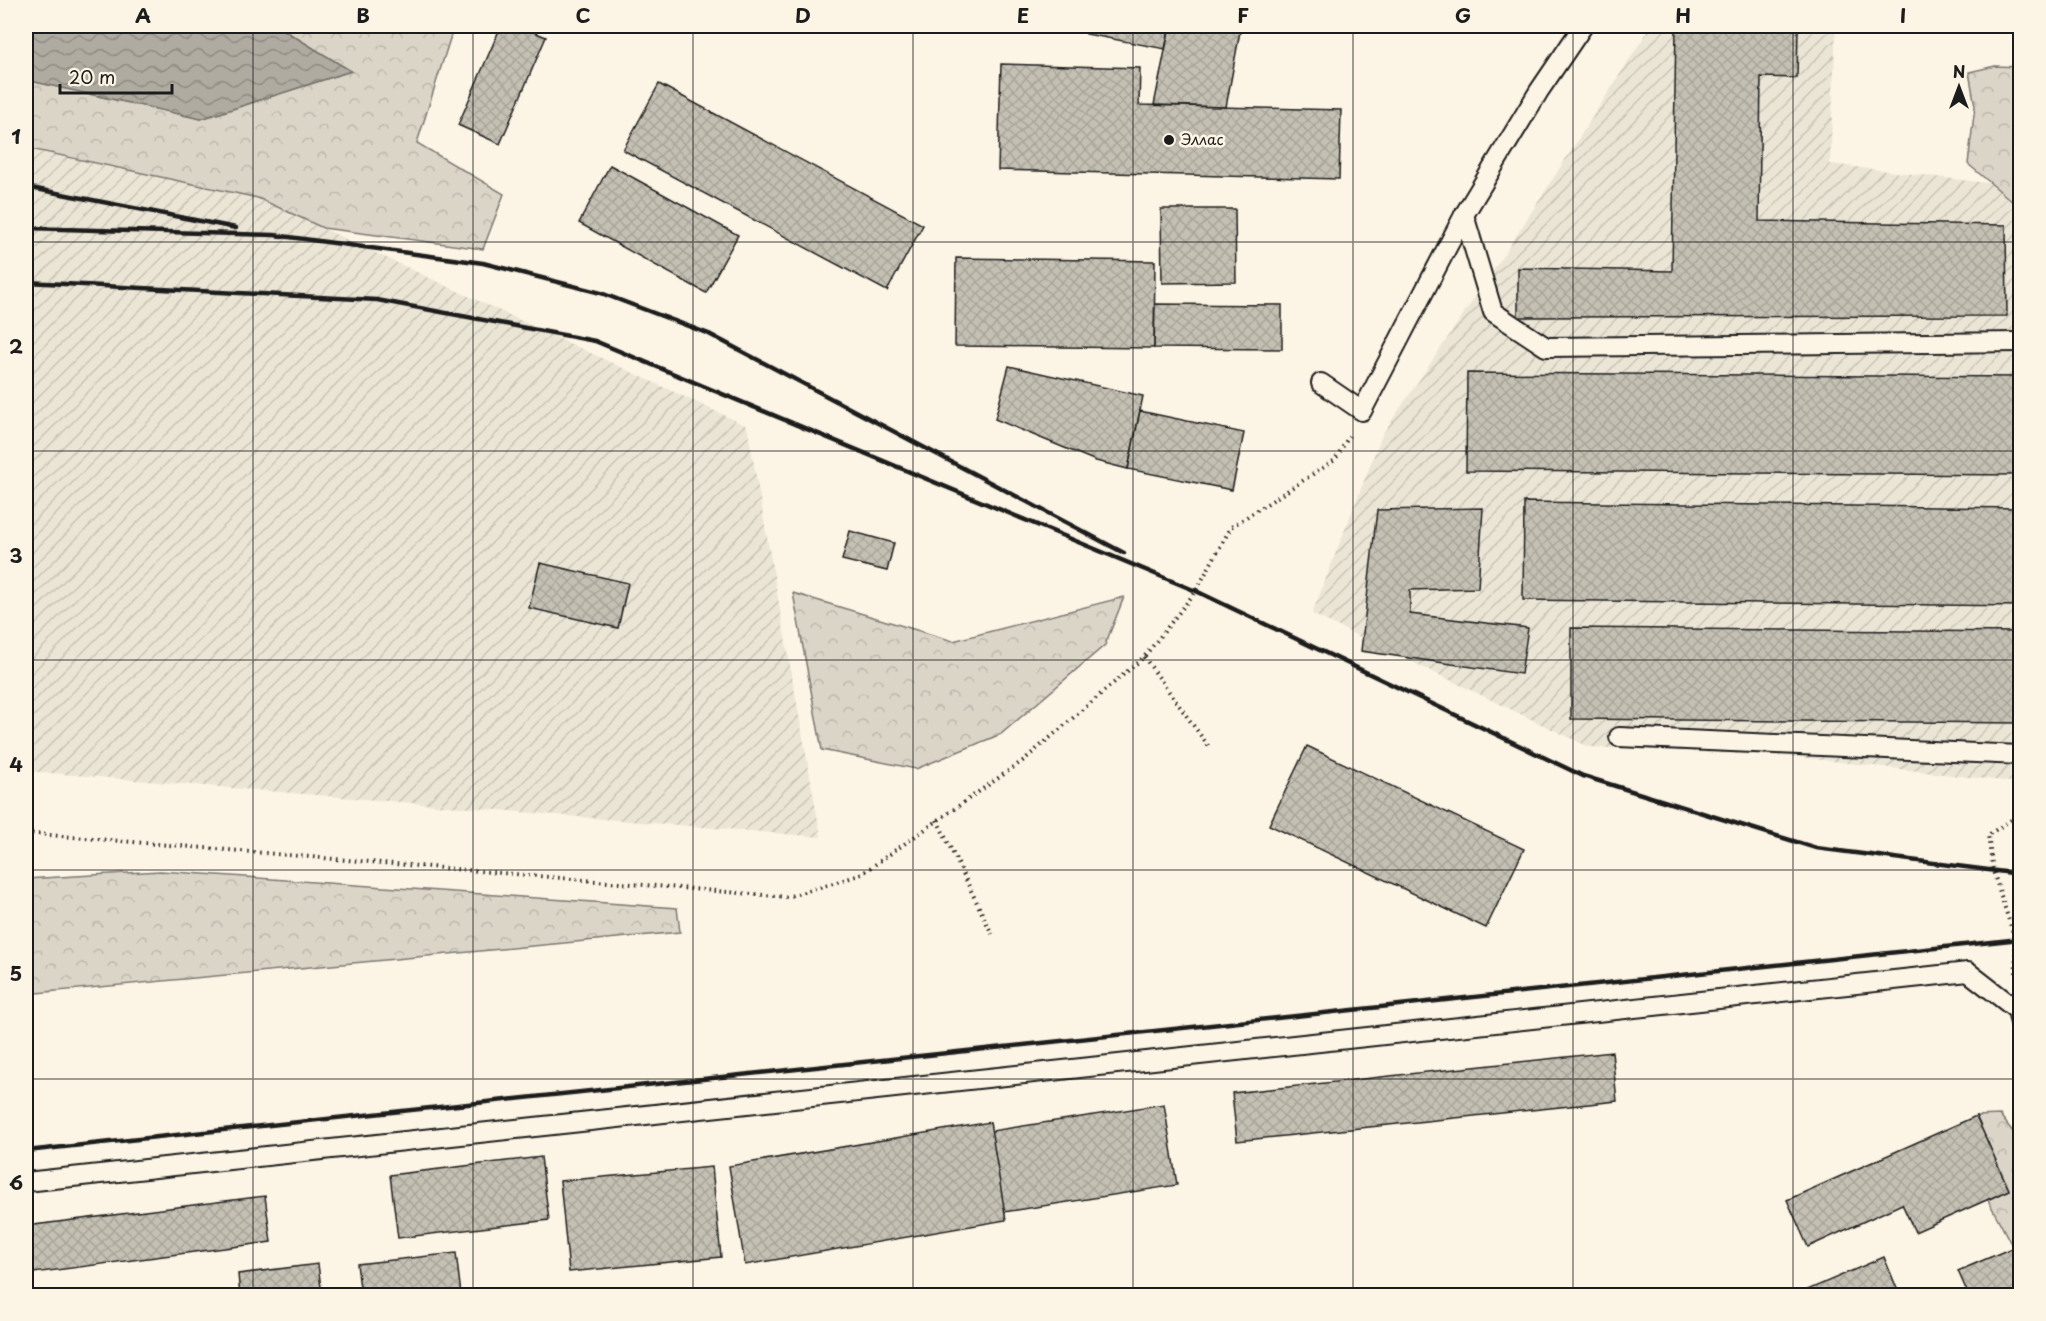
<svg xmlns="http://www.w3.org/2000/svg" width="2046" height="1321" font-family="'Playpen Sans',sans-serif">
	<defs>
		<pattern id="industrial-furrows" width="10" height="10" patternUnits="userSpaceOnUse" patternTransform="scale(1.5)"><rect width="10" height="10" fill="#ebe5d6"/><path d="M-1 1l2-2M0 10L10 0M9 11l2-2" fill="none" stroke="#c9c4b7"/></pattern>
		<pattern id="forest-crowns" width="20" height="18" patternUnits="userSpaceOnUse" patternTransform="scale(1.5)"><rect width="20" height="18" fill="#dbd5c8"/><path d="M2 6a3 3 0 1 1 6 0M12 15a3 3 0 1 1 6 0" fill="none" stroke="#bbb6ab"/></pattern>
		<pattern id="water-waves" width="16" height="10" patternUnits="userSpaceOnUse" patternTransform="scale(1.5)"><rect width="16" height="10" fill="#b0aba1"/><path d="M0 5q4-4 8 0t8 0" fill="none" stroke="#8e8a82"/></pattern>
		<pattern id="building-cross-hatch" width="8" height="8" patternUnits="userSpaceOnUse" patternTransform="scale(1.5)"><rect width="8" height="8" fill="#c4c0b3"/><path d="M0 0l8 8M0 8l8-8" fill="none" stroke="#a8a499"/></pattern>
	</defs>
	<rect width="100%" height="100%" fill="#fcf5e5"/>
	<filter id="ink" filterUnits="userSpaceOnUse"><feTurbulence type="fractalNoise" baseFrequency=".0167" numOctaves="2"/><feDisplacementMap in="SourceGraphic" scale="12" xChannelSelector="R" yChannelSelector="G"/><feConvolveMatrix kernelMatrix="1 2 1 2 8 2 1 2 1" color-interpolation-filters="sRGB"/></filter>
	<g filter="url(#ink)">
		<g fill="url(#industrial-furrows)">
			<path d="M1651 26H1836L1830 164 2020 187V783L1797 757 1589 747 1312 614 1382 435 1509 247Z"/>
			<path d="M26 148 258 198 747 426 821 837 26 771Z"/>
		</g>
		<g fill="url(#forest-crowns)" stroke="#7c7872" stroke-width="1.5">
			<path d="M277 26H454L417 143 504 194 483 249 323 228 258 198 26 148V80L201 119 351 71Z"/>
			<path d="M1995 66 2020 67V208L1968 164 1975 106 1969 72Z"/>
			<path d="M793 593 953 641 1124 597 1105 645 1001 734 916 769 822 750Z"/>
			<path d="M160 871 677 908 680 932 26 994V879Z"/>
			<path d="M2000 1115 2020 1141V1261L1988 1200 2009 1189 1976 1116Z"/>
		</g>
		<path fill="url(#water-waves)" stroke="#75726c" stroke-width="1.5" d="M26 26H277L351 71 201 119 26 80Z"/>
		<g fill="url(#building-cross-hatch)" stroke="#1c1c1c" stroke-width="1.5">
			<path d="M501 26H519L546 37 500 144 458 125Z"/>
			<path d="M1087 26H1170L1165 49 1086 34Z"/>
			<path d="M1170 26H1241L1226 107 1154 105Z"/>
			<path d="M1676 27 1798 29 1797 78 1761 77 1759 221 2006 225 2007 316 1518 317V268L1672 271Z"/>
			<path d="M1001 64 1140 68 1139 105 1341 110 1339 179 998 170Z"/>
			<path d="M659 84 923 225 887 291 623 150Z"/>
			<path d="M610 165 738 235 706 293 579 223Z"/>
			<path d="M1161 209H1235L1236 282 1162 283Z"/>
			<path d="M956 258 1155 261 1154 348 955 346Z"/>
			<path d="M1155 304 1282 305V349L1154 348Z"/>
			<path d="M1009 366 1143 396 1128 469 1096 461 995 419Z"/>
			<path d="M1467 373 2020 377V475L1466 471Z"/>
			<path d="M1140 411 1244 433 1232 490 1128 469Z"/>
			<path d="M1524 502 2020 508V606L1523 600Z"/>
			<path d="M1483 508 1478 588 1410 590V614L1528 628 1521 674 1361 651 1377 510Z"/>
			<path d="M850 531 894 543 887 571 842 560Z"/>
			<path d="M540 563 628 583 618 628 529 608Z"/>
			<path d="M1571 628 2020 632V723L1571 719Z"/>
			<path d="M1307 746 1524 849 1486 928 1269 825Z"/>
			<path d="M1612 1052 1617 1101 1237 1141 1232 1093Z"/>
			<path d="M1164 1104 1177 1185 1004 1212 991 1131Z"/>
			<path d="M1976 1116 2009 1190 1915 1232 1902 1204 1808 1247 1787 1200Z"/>
			<path d="M990 1122 1006 1220 745 1265 729 1166Z"/>
			<path d="M541 1157 549 1220 398 1238 390 1175Z"/>
			<path d="M712 1167 721 1257 569 1272 560 1181Z"/>
			<path d="M265 1196 271 1242 26 1274V1226Z"/>
			<path d="M2014 1247 2020 1261V1296H1969L1958 1271Z"/>
			<path d="M456 1253 461 1294 361 1296 357 1264Z"/>
			<path d="M1884 1257 1900 1296H1799L1798 1294Z"/>
			<path d="M318 1264 322 1296H240L238 1274Z"/>
		</g>
		<g fill="none" stroke-linecap="round" stroke-linejoin="round">
			<g stroke="#1c1c1c" stroke-width="22">
				<g id="service">
					<path d="M1464 215 1493 312 1546 347 2020 342"/>
					<path d="M1321 383 1362 411 1464 215 1539 91 1583 26"/>
					<path d="M1619 737 2020 755"/>
					<path d="M26 1182 1968 972 2017 1010 2020 1023"/>
				</g>
			</g>
			<g stroke="#1c1c1c" stroke-width="4" stroke-dasharray="1.5 4.5" stroke-linecap="butt">
				<path d="M1144 657 1209 747"/>
				<path d="M937 820 992 934"/>
				<path d="M26 833 787 897 860 875 1024 760 1144 657 1196 591 1231 527 1335 460 1349 436"/>
				<path d="M2016 973 2015 939 1993 871 1988 835 2020 814"/>
			</g>
			<use href="#service" stroke="#fcf5e5" stroke-width="18"/>
			<g stroke="#1c1c1c" stroke-width="4.5">
				<path d="M26 187 236 228"/>
				<path d="M26 228 274 235 483 263 601 293 709 334 1124 553"/>
				<path d="M26 282 377 300 595 341 1196 591 1583 776 1816 848 2020 874"/>
				<path d="M26 1151 2020 939"/>
			</g>
		</g>
	</g>
	<path fill="none" stroke="#1c1c1c" stroke-width="1.5" stroke-opacity="0.55" d="M253 26V1296M473 26V1296M693 26V1296M913 26V1296M1133 26V1296M1353 26V1296M1573 26V1296M1793 26V1296M26 242H2020M26 451H2020M26 660H2020M26 870H2020M26 1079H2020"/>
	<circle fill="#1c1c1c" stroke="#fcf5e5" stroke-width="2" cx="1169" cy="140" r="6"/>
	<g text-anchor="middle" stroke-width="5" stroke-linejoin="round" paint-order="stroke">
		<g font-size="15" fill="#1c1c1c" stroke="#fcf5e5" text-anchor="start">
			<text x="1181" y="145">Эллас</text>
		</g>
	</g>
	<rect width="2046" height="1321" fill="none" stroke="#fcf5e5" stroke-width="66"/>
	<g transform="translate(1959 87)" stroke="#fcf5e5" stroke-width="4.5" paint-order="stroke">
	<path d="M0-4.5L10 22L0 15L-10 22Z" fill="#1c1c1c"/>
	<text y="-9" font-size="16" font-weight="bold" text-anchor="middle" fill="#1c1c1c">N</text>
	</g>
	<path d="M60 84v9h112v-9" fill="none" stroke="#1c1c1c" stroke-width="3"/>
	<text x="69" y="84" font-size="18" fill="#1c1c1c" stroke="#fcf5e5" stroke-width="4.5" paint-order="stroke">20 m</text>
	<rect x="33" y="33" width="1980" height="1255" fill="none" stroke="#1c1c1c" stroke-width="2"/>
	<g font-size="20" text-anchor="middle" font-weight="bold" fill="#1c1c1c">
		<text x="143" y="23">A</text>
		<text x="363" y="23">B</text>
		<text x="583" y="23">C</text>
		<text x="803" y="23">D</text>
		<text x="1023" y="23">E</text>
		<text x="1243" y="23">F</text>
		<text x="1463" y="23">G</text>
		<text x="1683" y="23">H</text>
		<text x="1903" y="23">I</text>
		<text x="16" y="144">1</text>
		<text x="16" y="354">2</text>
		<text x="16" y="563">3</text>
		<text x="16" y="772">4</text>
		<text x="16" y="981">5</text>
		<text x="16" y="1190">6</text>
	</g>
</svg>
